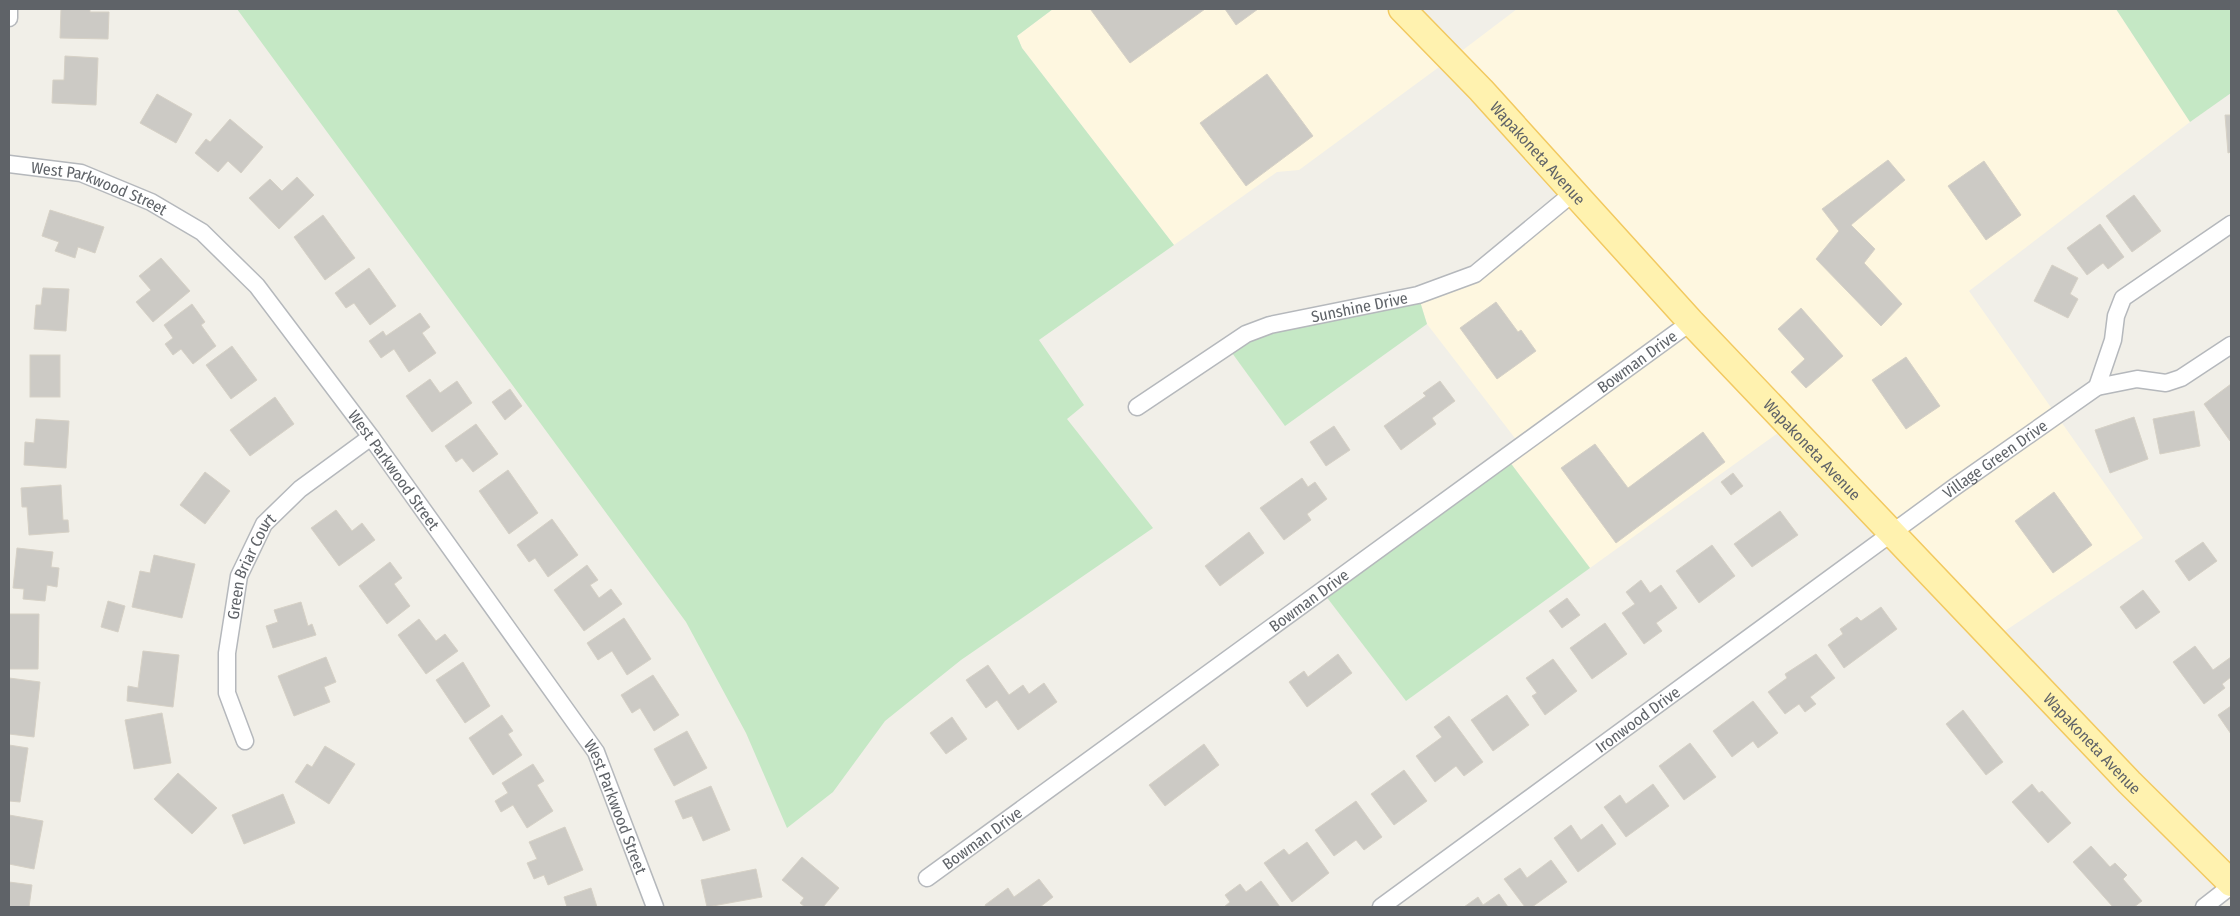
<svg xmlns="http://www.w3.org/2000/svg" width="2240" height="916" font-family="'Fira Sans Condensed',sans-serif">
	<rect width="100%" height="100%" fill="#f1efe8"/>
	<path fill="#fef7e0" d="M1053 9H1402L1451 59 1517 9H2116L2190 122 1969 291 2143 538 1993 639 1789 425 1590 568 1506 457 1521 446 1427 324 1418 295 1475 274 1573 193 1450 59 1299 170 1277 172 1174 245 1022 48 1017 36Z"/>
	<g fill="#c5e8c5">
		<path d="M237 9H1053L1017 36 1022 48 1174 245 1039 340 1084 405 1067 419 1153 528 961 660 885 721 833 792 787 828 746 733 686 622Z"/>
		<path d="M2116 9H2231V93L2190 122Z"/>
		<path d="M1418 295 1427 324 1285 426 1227 346 1246 334Z"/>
		<path d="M1506 457 1590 568 1406 701 1322 591Z"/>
	</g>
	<g fill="#cccac5" stroke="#d6d1c6">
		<path d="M61 9H90V12H109L108 39 60 38Z"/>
		<path d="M1092 9H1205L1130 63 1091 10Z"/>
		<path d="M1225 9H1258L1236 25Z"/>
		<path d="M65 56 98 58 96 105 52 103 53 80H64Z"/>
		<path d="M1267 74 1313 136 1246 186 1200 123Z"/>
		<path d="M157 94 192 114 176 143 140 123Z"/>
		<path d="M2225 115H2231V152L2228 153Z"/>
		<path d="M230 119 263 147 241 173 228 161 218 172 195 153 206 139 210 142Z"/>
		<path d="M1888 160 1905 180 1851 225 1875 249 1864 263 1902 304 1881 326 1816 259 1839 231 1822 209Z"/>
		<path d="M1984 161 2021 215 1986 240 1948 186Z"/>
		<path d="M297 177 314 195 279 229 249 198 270 179 282 191Z"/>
		<path d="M2134 195 2161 231 2132 252 2106 216Z"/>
		<path d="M50 210 104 227 95 253 78 247 75 258 55 251 59 242 42 236Z"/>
		<path d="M323 215 355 258 325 280 294 237Z"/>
		<path d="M2100 224 2124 257 2108 269 2103 263 2087 275 2067 248Z"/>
		<path d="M161 258 190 291 153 322 136 302 151 290 139 276Z"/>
		<path d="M2052 265 2078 278 2070 294 2078 299 2068 318 2034 301Z"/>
		<path d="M369 268 396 306 370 325 354 303 346 308 335 293Z"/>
		<path d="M43 288 69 289 66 331 34 329 36 305H41Z"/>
		<path d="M1496 302 1518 332 1521 330 1536 351 1497 379 1460 328Z"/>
		<path d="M192 304 205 322 201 325 216 346 193 364 181 349 173 355 165 344 173 338 164 325Z"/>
		<path d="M1801 308 1843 356 1806 388 1791 372 1805 359 1778 329Z"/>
		<path d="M420 313 430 327 422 333 436 353 409 372 394 349 381 358 369 341 383 331 386 336Z"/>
		<path d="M232 346 257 380 231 399 206 365Z"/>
		<rect x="30" y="355" width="30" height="42"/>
		<path d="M1906 357 1940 406 1906 429 1872 380Z"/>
		<path d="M430 379 440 393 457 381 472 403 432 432 406 396Z"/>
		<path d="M1440 381 1455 401 1432 418 1436 424 1401 450 1384 426 1426 396 1423 393Z"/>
		<path d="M2231 384V440L2230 441 2204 404Z"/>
		<path d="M510 389 522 406 505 420 492 402Z"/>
		<path d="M275 397 294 424 250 456 230 430Z"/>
		<path d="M2194 411 2200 446 2160 454 2153 419Z"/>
		<path d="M2134 417 2148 459 2110 473 2095 430Z"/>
		<path d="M36 419 69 421 66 468 24 465 25 442 34 443Z"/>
		<path d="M476 424 498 454 473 472 462 458 456 462 445 446Z"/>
		<path d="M1334 426 1350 450 1326 466 1310 442Z"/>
		<path d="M1703 432 1725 462 1616 543 1561 468 1595 444 1628 488Z"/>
		<path d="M508 470 538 513 509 534 479 491Z"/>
		<path d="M205 472 230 491 205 524 180 505Z"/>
		<path d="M1733 473 1743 486 1731 495 1721 482Z"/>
		<path d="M1302 478 1308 487 1315 482 1327 499 1307 514 1311 520 1284 540 1260 508Z"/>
		<path d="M61 485 63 520H68L69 532 29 535 27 507H22L21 488Z"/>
		<path d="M2054 492 2092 545 2053 573 2015 521Z"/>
		<path d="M336 510 352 531 362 523 375 540 339 566 311 528Z"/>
		<path d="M1780 511 1798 535 1752 567 1734 544Z"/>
		<path d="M552 519 578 555 548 577 535 558 529 562 517 545Z"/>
		<path d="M1249 532 1264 553 1220 586 1205 566Z"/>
		<path d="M2203 542 2217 561 2189 581 2175 561Z"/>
		<path d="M1712 545 1735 576 1699 603 1676 571Z"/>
		<path d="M17 548 53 552 51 567 59 568 57 587 47 585 45 601 23 599 24 589 13 588Z"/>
		<path d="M154 555 195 564 182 618 132 607 140 571 150 573Z"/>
		<path d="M390 562 402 578 394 584 410 606 387 624 359 586Z"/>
		<path d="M587 565 598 580 590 585 599 598 611 589 622 604 584 631 554 590Z"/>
		<path d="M1641 580 1650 593 1661 585 1677 608 1656 623 1662 631 1644 644 1622 613 1635 604 1626 592Z"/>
		<path d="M2143 590 2160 612 2136 629 2120 607Z"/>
		<path d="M1567 598 1580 615 1562 628 1549 611Z"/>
		<path d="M108 601 125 606 118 632 101 627Z"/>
		<path d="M301 602 308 626 312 624 316 635 273 648 266 626 278 622 274 610Z"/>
		<path d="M1881 607 1897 629 1844 668 1828 645 1843 634 1840 629 1857 617 1861 621Z"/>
		<path d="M9 614H39L38 669H9Z"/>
		<path d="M624 618 651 659 627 675 612 651 598 660 587 643Z"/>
		<path d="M419 619 436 641 445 634 458 651 426 674 398 635Z"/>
		<path d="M1605 623 1627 654 1592 679 1570 648Z"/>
		<path d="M2195 646 2213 670 2231 657V677L2222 684 2225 688 2204 704 2173 662Z"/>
		<path d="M143 651 179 655 173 707 127 701 128 686 138 688Z"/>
		<path d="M1338 654 1352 673 1307 707 1289 682 1304 671 1308 677Z"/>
		<path d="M1816 654 1835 678 1810 697 1816 704 1805 712 1799 704 1785 714 1768 692 1787 678 1785 674Z"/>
		<path d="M326 657 336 682 324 687 330 702 294 716 278 676Z"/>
		<path d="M1553 659 1577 691 1545 715 1532 696 1537 693 1526 678Z"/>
		<path d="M463 662 490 706 465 723 436 680Z"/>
		<path d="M988 665 1009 695 1023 685 1029 694 1044 683 1057 702 1018 730 997 700 986 708 966 680Z"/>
		<path d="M653 675 679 715 654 731 640 708 632 713 621 695Z"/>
		<path d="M9 678 40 682 34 737 9 734Z"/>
		<path d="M1507 695 1529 725 1493 751 1471 720Z"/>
		<path d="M1753 701 1778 733 1758 748 1753 741 1732 757 1713 731Z"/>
		<path d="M2231 706V734L2218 715Z"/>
		<path d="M1963 710 2003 762 1986 775 1946 724Z"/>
		<path d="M162 713 171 763 134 769 125 720Z"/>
		<path d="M502 715 513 731 508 734 522 755 493 775 469 738Z"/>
		<path d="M1449 716 1483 762 1464 776 1456 766 1435 782 1416 756 1442 737 1434 727Z"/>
		<path d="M952 717 967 739 946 754 930 733Z"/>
		<path d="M687 731 707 768 674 786 654 749Z"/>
		<path d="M1690 743 1716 777 1684 800 1659 766Z"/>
		<path d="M1204 744 1219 765 1165 806 1149 785Z"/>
		<path d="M9 745 28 748 20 802 9 801Z"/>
		<path d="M325 746 355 764 329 804 295 782 307 764 312 767Z"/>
		<path d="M533 764 544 781 537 785 553 811 527 828 513 805 501 812 495 801 508 793 502 783Z"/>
		<path d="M1404 770 1427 801 1394 825 1371 794Z"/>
		<path d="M178 773 217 808 192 834 154 799Z"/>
		<path d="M1653 784 1669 806 1626 837 1604 807 1620 795 1626 804Z"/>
		<path d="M2032 784 2039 793 2042 791 2071 823 2048 843 2012 802Z"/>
		<path d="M711 786 730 830 703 841 692 816 683 819 675 801Z"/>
		<path d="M283 794 295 823 244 844 232 815Z"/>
		<path d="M1356 801 1382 837 1364 850 1356 840 1334 856 1315 830Z"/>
		<path d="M9 815 43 821 34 869 9 864Z"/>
		<path d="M1602 824 1616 844 1578 872 1554 838 1571 825 1581 840Z"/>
		<path d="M565 827 583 870 548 885 544 875 534 879 527 863 537 859 529 842Z"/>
		<path d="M1307 842 1329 873 1292 902 1264 863 1284 849 1289 855Z"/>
		<path d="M2091 846 2110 867 2115 863 2127 875 2123 879 2142 901 2134 907H2113L2073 862Z"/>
		<path d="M802 857 839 888 823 907H805L800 903 804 898 782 880Z"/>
		<path d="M1551 860 1567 882 1532 907H1525L1504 879 1520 868 1527 878Z"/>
		<path d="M756 869 762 897 707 907 701 880Z"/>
		<path d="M1039 879 1053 897 1040 907H986L985 905 1008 888 1014 897Z"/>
		<path d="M1261 881 1280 907H1224L1230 902 1225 895 1240 884 1246 892Z"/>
		<path d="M9 882 32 885 29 907H9Z"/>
		<path d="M591 888 597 907H567L564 897Z"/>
		<path d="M1499 894 1508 907H1464L1478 897 1483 905Z"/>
	</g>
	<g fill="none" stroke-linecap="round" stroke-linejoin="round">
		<g stroke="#b5b8bc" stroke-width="19">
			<g id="street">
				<path d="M9 18V9"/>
				<path id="s1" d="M9 164 81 173 151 202 202 232 257 286 371 437 596 752 655 907"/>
				<path d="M2097 387 2113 340 2116 316 2123 298 2231 224"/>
				<path id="s2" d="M1137 407 1246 334 1270 325 1418 295 1475 274 1573 193"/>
				<path id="s3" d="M245 741 227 693V653L239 576 264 524 300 489 371 437"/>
				<path id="s4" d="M927 878 1691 322"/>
				<path id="s5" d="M1381 907 1956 486 2097 387 2137 379 2166 383 2181 378 2231 345"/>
				<path d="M2204 907 2231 886"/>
			</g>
		</g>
		<g stroke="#f2c960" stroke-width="29">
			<g id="primary">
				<path id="s6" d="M1402 9 1481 90 1691 322 2129 782 2231 883"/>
			</g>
		</g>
		<use href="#street" stroke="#fff" stroke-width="16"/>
		<use href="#primary" stroke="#fff2af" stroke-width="26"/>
	</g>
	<g text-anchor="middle" stroke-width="4" stroke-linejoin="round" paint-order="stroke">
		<g font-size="16" fill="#5f6368" stroke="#fff">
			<text dy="6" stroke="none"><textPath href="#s6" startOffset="198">Wapakoneta Avenue</textPath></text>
			<text dy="6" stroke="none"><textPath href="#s1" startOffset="94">West Parkwood Street</textPath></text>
			<text dy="6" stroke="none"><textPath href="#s2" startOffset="248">Sunshine Drive</textPath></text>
			<text dy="6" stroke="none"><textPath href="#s4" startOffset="878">Bowman Drive</textPath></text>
			<text dy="6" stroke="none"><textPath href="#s6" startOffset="602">Wapakoneta Avenue</textPath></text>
			<text dy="6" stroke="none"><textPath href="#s5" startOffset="760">Village Green Drive</textPath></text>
			<text dy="6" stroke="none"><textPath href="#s1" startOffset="514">West Parkwood Street</textPath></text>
			<text dy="6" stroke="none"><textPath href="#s3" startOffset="182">Green Briar Court</textPath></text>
			<text dy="6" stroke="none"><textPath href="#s4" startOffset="472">Bowman Drive</textPath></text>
			<text dy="6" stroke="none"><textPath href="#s5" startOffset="318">Ironwood Drive</textPath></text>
			<text dy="6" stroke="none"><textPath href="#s6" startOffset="1008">Wapakoneta Avenue</textPath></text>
			<text dy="6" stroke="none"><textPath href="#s1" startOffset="919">West Parkwood Street</textPath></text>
			<text dy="6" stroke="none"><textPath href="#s4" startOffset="68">Bowman Drive</textPath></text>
		</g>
	</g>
	<rect width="2240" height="916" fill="none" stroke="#5f6368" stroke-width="20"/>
</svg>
